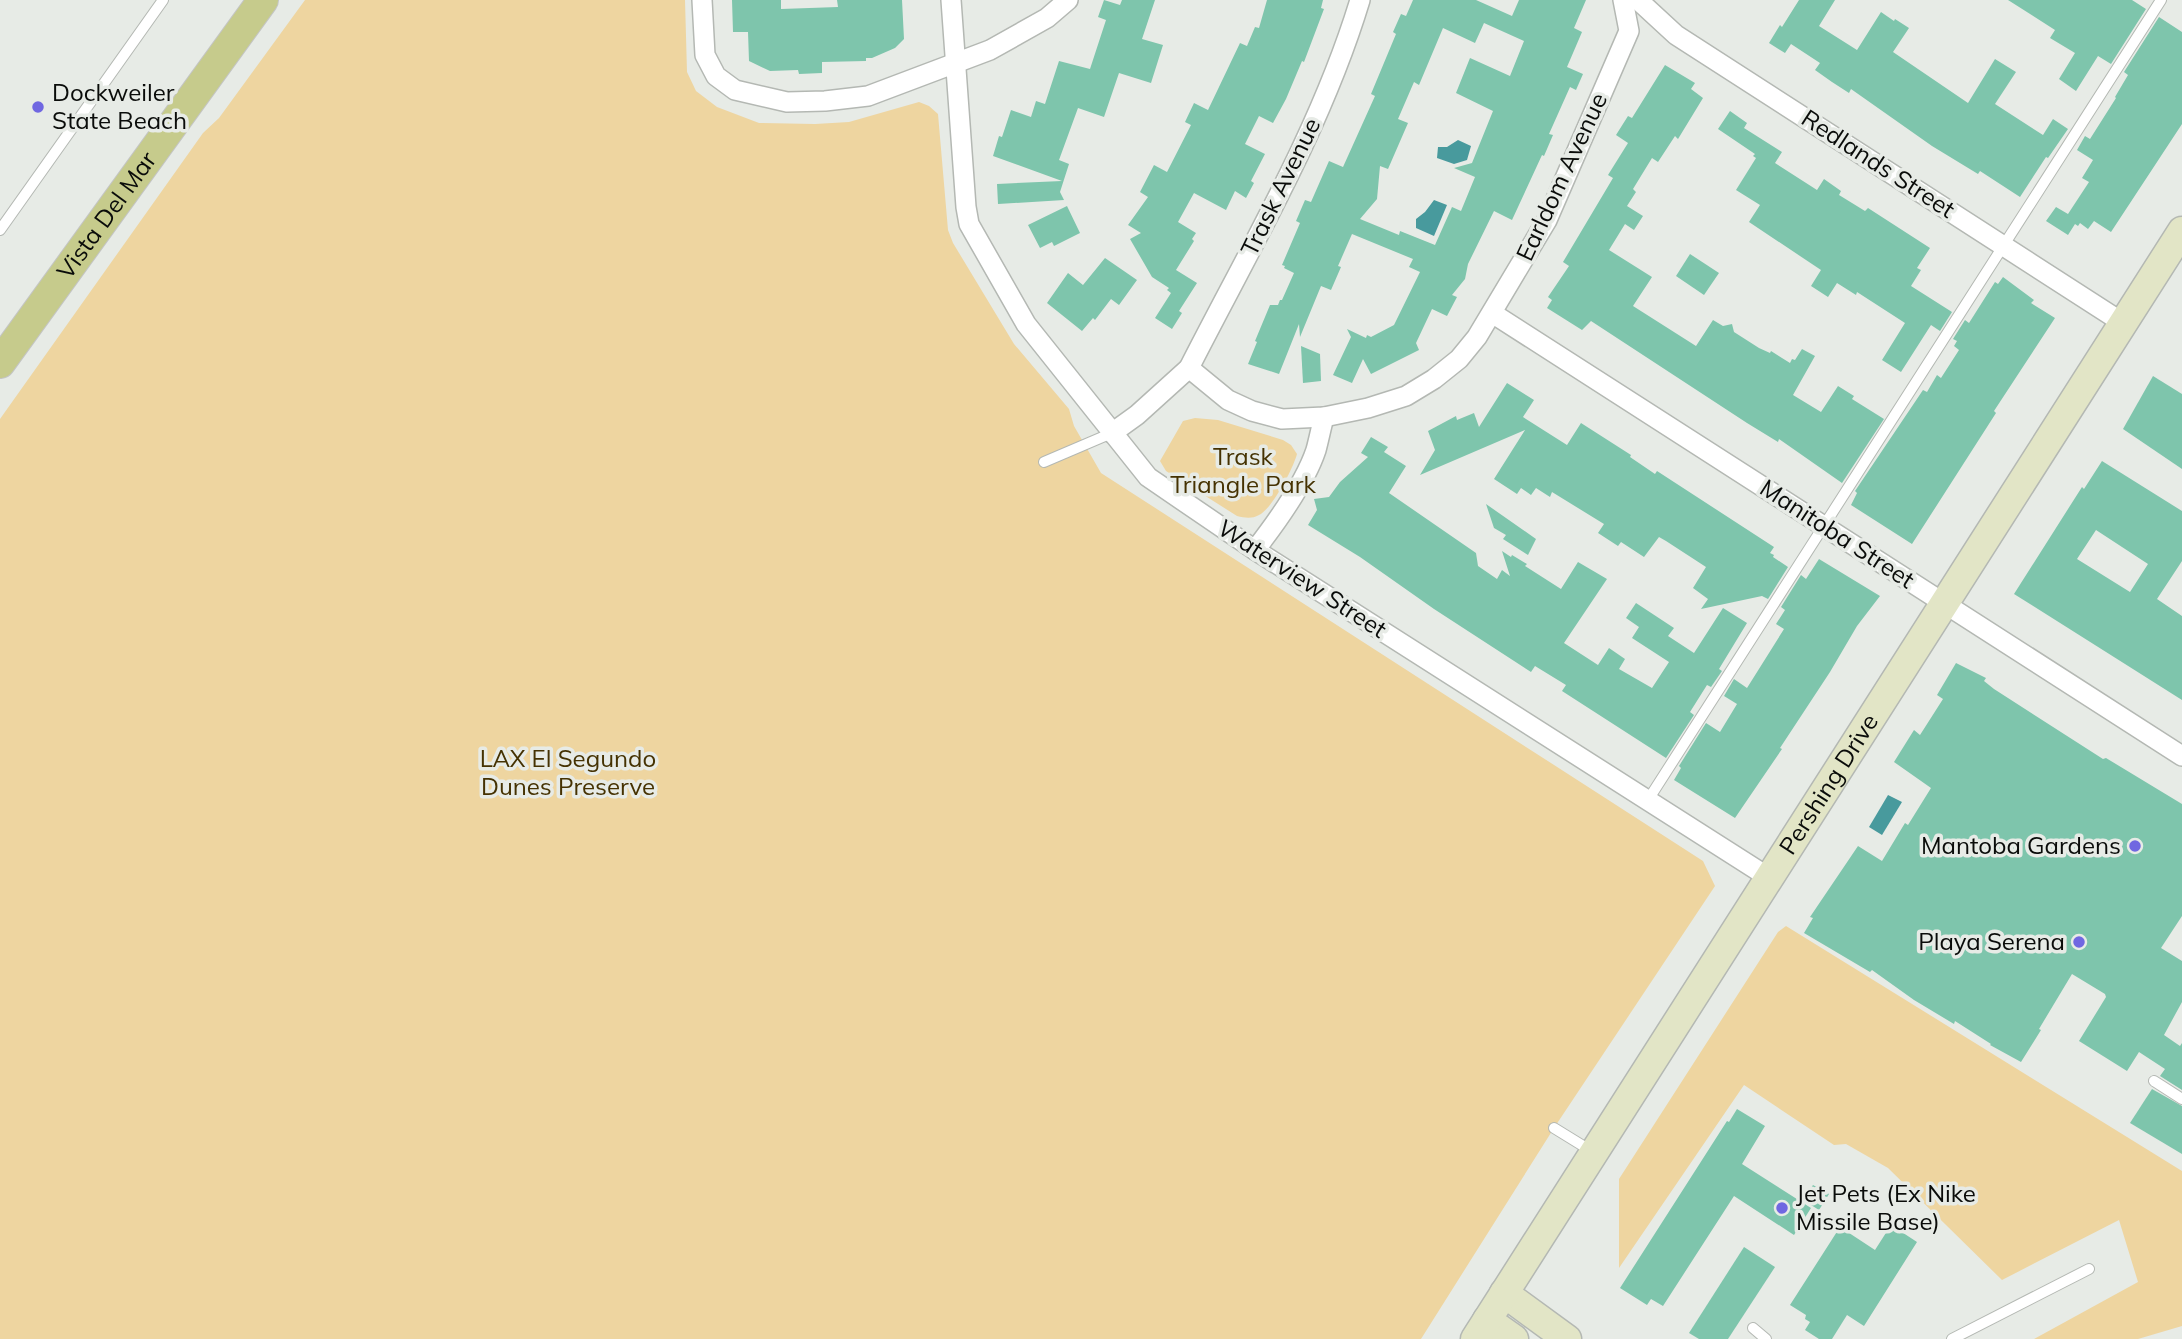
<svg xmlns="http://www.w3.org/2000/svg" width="2182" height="1339" font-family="Mulish,sans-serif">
	<rect width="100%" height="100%" fill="#e7ebe6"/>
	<g fill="#eed5a0">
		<path d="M305 0H685L687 72 696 91 717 107 759 123 815 124 849 122 919 102 929 106 938 114 948 230 953 243 1014 344 1069 409 1074 426 1101 473 1703 861 1715 886 1554 1128 1421 1339H0V419L203 133 219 118Z"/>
		<path d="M1195 418 1218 420 1283 440 1291 445 1297 454C1293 469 1272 509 1259 515 1252 519 1245 518 1237 516L1166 471 1160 461 1183 421Z"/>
		<path d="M1786 926 2182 1171V1326L2138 1339H2034L2138 1282 2119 1220 2002 1280 1888 1168 1846 1144 1834 1145 1744 1085 1619 1268V1179L1778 932Z"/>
	</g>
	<g fill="#489a9d">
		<path d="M1458 140 1471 146 1467 160 1454 164 1437 158 1438 147H1447Z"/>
		<path d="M1434 200 1447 205 1434 236 1416 228V219L1425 212Z"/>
		<path d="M1888 795 1902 802 1882 835 1869 827Z"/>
	</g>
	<g fill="#7ec5ac" fill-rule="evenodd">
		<path d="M732 0H781V9L838 7 837 0H902L904 39 895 48 872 58H866V61L822 62V73L799 74 798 70 770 71 749 61 748 32H733Z"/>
		<path d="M1104 0 1120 5 1122 0H1155L1142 39 1163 45 1151 83 1119 73 1104 117 1078 108 1059 160 1069 164 1060 192 1064 200 998 204 997 184 1062 181 993 156 999 136 1002 137 1011 110 1031 117 1036 101 1045 104 1059 61 1090 69 1106 20 1098 17Z"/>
		<path d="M1267 0H1323L1321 8 1324 9 1304 62 1302 61 1286 99 1273 123 1259 116 1245 144 1265 154 1251 181 1254 183 1246 198 1235 191 1226 210 1194 193 1178 222 1196 233 1192 239 1194 241 1176 270 1197 283 1179 311 1182 313 1172 329 1155 318 1171 293 1167 290 1169 288 1152 277 1130 239 1141 233 1128 225 1148 197 1140 192 1154 165 1167 172 1191 125 1185 122 1194 103 1208 110 1240 43 1247 46 1255 27 1259 28Z"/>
		<path d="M1413 0H1476L1512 16 1519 0H1586L1574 28 1582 32 1567 67 1583 74 1576 90 1570 87 1549 134 1553 135 1544 156 1542 155 1512 220 1494 211 1468 264 1465 279 1452 295 1457 297 1447 316 1432 309 1416 343 1419 350 1371 374 1363 359 1352 383 1333 375 1351 337 1347 329 1366 338 1367 335 1371 337 1394 325 1420 272 1409 267 1413 259 1352 234 1338 266 1341 267 1331 290 1321 286 1300 337 1299 324 1279 374 1248 364 1257 342 1255 341 1270 305H1278L1280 300H1282L1294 273 1284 268 1285 266 1282 265 1300 223 1296 221 1305 200 1311 202 1329 161 1343 167 1375 96 1371 94 1396 34 1393 32 1401 14 1406 16ZM1484 23 1524 41 1510 76 1470 58 1456 93 1493 111 1472 163 1454 168 1475 177 1461 211 1452 207 1435 245 1400 231 1399 235 1360 219 1377 199 1380 166 1388 169 1408 123 1398 119 1414 82 1419 85 1443 28 1475 43Z"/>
		<path d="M1799 0H1835L1819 26 1857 50 1881 12 1894 21 1895 19 1909 28 1893 52 1968 103 1995 59 2016 72 1995 104 2043 135 2053 119 2068 129 2048 158 2046 157 2020 197 1980 171 1978 174 1932 146 1851 89 1849 93 1832 82 1815 70 1820 63 1791 44 1785 53 1769 43 1780 25 1782 27Z"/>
		<path d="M2008 0H2132L2146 9 2111 64 2098 56 2076 91 2059 79 2075 53 2050 38 2055 30Z"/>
		<path d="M2159 17 2182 32V124L2111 232 2094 221 2088 229 2080 223 2078 226 2075 224 2068 235 2046 221 2056 207 2068 214 2089 182 2082 178 2093 160 2077 150 2085 136 2090 139 2116 98 2115 97 2128 75 2124 72Z"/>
		<path d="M1665 65 1695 83 1691 89 1703 98 1678 139 1675 136 1658 162 1652 158 1633 189 1636 192 1627 206 1643 216 1634 230 1625 224 1609 250 1652 277 1633 306 1696 346 1713 320 1723 326 1732 324 1734 332 1759 348 1770 353 1771 351 1790 363 1792 359 1795 360 1802 349 1815 356 1793 395 1821 412 1838 386 1854 396 1852 399 1884 419 1842 483 1779 439 1778 442 1747 423 1591 321 1582 330 1547 308 1552 300 1548 297 1569 266 1563 262 1613 178 1608 175 1628 143 1616 135 1628 116 1632 118Z"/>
		<path d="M1730 111 1747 123 1744 128 1782 152 1775 163 1817 190 1824 179 1841 191 1839 195 1865 211 1868 208 1930 248 1917 268 1921 270 1911 286 1952 312 1940 331 1931 325 1901 372 1882 360 1905 323 1857 292 1856 295 1837 283 1828 297 1811 286 1821 270 1749 222 1760 205 1736 190 1756 158 1753 156 1755 154 1718 129Z"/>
		<path d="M1067 206 1080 233 1054 246 1052 242 1040 248 1028 225Z"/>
		<path d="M1690 254 1719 273 1704 295 1676 276Z"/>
		<path d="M1105 258 1137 280 1119 305 1111 299 1095 320 1093 318 1082 331 1047 303 1068 273 1083 285Z"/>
		<path d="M2003 277 2034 300 2031 303 2055 318 1994 411 1996 413 1912 544 1851 505 1857 493 1855 491 1923 390 1927 392 1937 375 1941 378 1959 350 1954 346 1957 341 1953 339 1965 320 1969 323 1995 282 1998 284Z"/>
		<path d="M1301 346 1320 354 1321 381 1303 383Z"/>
		<path d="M2153 376 2182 394V469L2123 429Z"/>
		<path d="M1507 383 1534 400 1523 417 1567 445 1581 423 1631 455 1630 457 1655 474 1657 471 1774 547 1770 553 1774 555 1773 557 1788 567 1768 599 1762 596 1701 609 1708 599 1693 588 1706 567 1666 541 1659 537 1644 557 1621 542 1618 546 1598 533 1604 524 1552 492 1550 497 1536 488 1531 495 1521 488 1517 494 1494 479 1525 430 1420 475 1435 450 1428 431 1456 416 1457 420 1474 413 1479 427Z"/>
		<path d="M1371 437 1388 447 1384 452 1406 466 1389 493 1476 553 1478 566 1497 579 1502 570 1510 576 1502 551 1511 557 1512 555 1527 564 1525 566 1561 589 1578 562 1607 579 1564 643 1598 665 1609 648 1625 659 1619 669 1652 688 1669 662 1632 638 1639 627 1626 618 1636 603 1674 628 1668 636 1694 653 1723 608 1747 623 1719 669 1722 671 1711 687 1707 685 1690 712 1694 715 1666 758 1562 691 1566 685 1535 666 1531 672 1434 609 1360 557 1308 525 1317 510 1314 499 1329 497 1340 482 1368 457 1361 453Z"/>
		<path d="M2102 461 2182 511V561L2157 599 2182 616V700L2014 594 2082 487 2084 489ZM2096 530 2148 564 2130 592 2077 559Z"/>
		<path d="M1486 504 1536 539 1528 555 1503 539 1506 535 1494 528Z"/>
		<path d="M1819 559 1880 596 1857 626 1830 672 1780 748 1782 749 1735 818 1674 780 1681 768 1679 766 1706 723 1720 732 1737 704 1724 696 1734 679 1747 688 1784 629 1776 624 1785 610 1781 607 1801 575 1806 579Z"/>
		<path d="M1956 663 1986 678 1984 681 1994 689 2103 759 2106 758 2182 804V916L2161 948 2182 961V1002L2164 1035 2180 1046 2182 1043V1090L2160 1076 2165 1069 2139 1052 2127 1071 2079 1041 2106 997 2105 994 2072 974 2039 1029 2041 1030 2021 1062 1990 1045 1991 1044 1955 1021 1954 1024 1914 1000 1872 970 1870 972 1804 933 1813 918 1810 917 1858 846 1882 861 1905 823 1908 825 1931 788 1894 762 1914 730 1920 735 1943 699 1937 695Z"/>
		<path d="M2152 1089 2182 1106V1154L2130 1123Z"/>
		<path d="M1737 1109 1765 1126 1742 1164 1811 1208 1794 1235 1734 1196 1663 1306 1651 1299 1647 1305 1620 1288 1727 1121 1729 1122Z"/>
		<path d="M1813 1185 1829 1194 1819 1210 1803 1200Z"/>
		<path d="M1891 1225 1917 1242 1864 1326 1847 1315 1832 1339H1819L1805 1330 1810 1322 1805 1319 1806 1315 1790 1305 1840 1227 1875 1250Z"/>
		<path d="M1744 1247 1775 1267 1728 1339H1699L1689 1333Z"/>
	</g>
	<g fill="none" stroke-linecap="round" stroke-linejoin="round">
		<g stroke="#b4b8b3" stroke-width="12">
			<g id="service">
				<path d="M0 230 163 0"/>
				<path d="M1044 462 1112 433"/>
				<path d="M1648 800 2161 0"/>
				<path d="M2154 1081 2182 1099"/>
				<path d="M1554 1128 1593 1152"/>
				<path d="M1753 1328 1766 1339"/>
				<path d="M1952 1339 2089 1269"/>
			</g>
		</g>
		<g stroke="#b4b8b3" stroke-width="22">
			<g id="minor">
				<path d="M702 0 705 55 716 76 735 90 787 102 825 101 868 96 990 50 1047 18 1068 0"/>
				<path d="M951 0 966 207 969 224 1026 324 1148 477 1255 550 1768 877"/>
				<path d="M1638 0 1676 35 2123 323"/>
				<path d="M1492 313 2182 756"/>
				<path d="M1189 368C1250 248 1321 129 1360 0"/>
				<path d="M1112 433 1137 415 1189 368 1228 400 1252 411 1282 419 1324 417 1368 408 1406 396 1434 379 1459 359 1477 337 1547 220 1629 31 1623 0"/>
				<path d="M1255 550C1276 523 1305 483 1316 450 1319 439 1321 428 1324 417"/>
			</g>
		</g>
		<g stroke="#b4b8b3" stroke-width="31">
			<g id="secondary">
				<path d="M1504 1293 1567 1339"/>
				<path d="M1487 1320 1514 1339"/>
				<path id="s1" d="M1475 1339 2182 231"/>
			</g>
		</g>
		<g stroke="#c4c5c4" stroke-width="32">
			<g id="primary">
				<path id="s2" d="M0 363 263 0"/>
			</g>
		</g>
		<use href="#service" stroke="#fff" stroke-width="10"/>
		<use href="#minor" stroke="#fff" stroke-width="19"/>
		<use href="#secondary" stroke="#e2e5c6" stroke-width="28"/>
		<use href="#primary" stroke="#c6cb8c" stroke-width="30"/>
	</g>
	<g fill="#7067e1" stroke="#e7ebe6" stroke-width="2.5">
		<circle cx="38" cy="107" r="7"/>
		<circle cx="2135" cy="846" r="7"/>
		<circle cx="2079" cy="942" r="7"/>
		<circle cx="1782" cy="1208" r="7"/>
	</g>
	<g text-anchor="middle" stroke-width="7" stroke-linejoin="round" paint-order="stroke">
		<g font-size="24" fill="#0a0c0a" stroke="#e7ebe6" text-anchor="start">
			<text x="52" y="101">Dockweiler<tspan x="52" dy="28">State Beach</tspan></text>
			<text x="2121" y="854" text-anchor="end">Mantoba Gardens</text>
			<text x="2065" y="950" text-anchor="end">Playa Serena</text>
			<text x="1796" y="1202">Jet Pets (Ex Nike<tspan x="1796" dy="28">Missile Base)</tspan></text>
		</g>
		<g font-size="24" fill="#0a0c0a" stroke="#e7ebe6">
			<text transform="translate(1878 164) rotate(33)" y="8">Redlands Street</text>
			<text transform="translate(1562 177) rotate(-65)" y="8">Earldom Avenue</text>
			<text transform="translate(1281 187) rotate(-64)" y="8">Trask Avenue</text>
			<text dy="8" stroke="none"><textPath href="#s2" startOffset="182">Vista Del Mar</textPath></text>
			<text transform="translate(1837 534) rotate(33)" y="8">Manitoba Street</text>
			<text transform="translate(1302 579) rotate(33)" y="8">Waterview Street</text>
			<text dy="8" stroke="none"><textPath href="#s1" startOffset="658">Pershing Drive</textPath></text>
		</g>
		<g font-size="24" fill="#453202" stroke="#e7ebe6">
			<text x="1243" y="465">Trask<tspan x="1243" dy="28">Triangle Park</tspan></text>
			<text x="568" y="767">LAX El Segundo<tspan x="568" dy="28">Dunes Preserve</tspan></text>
		</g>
	</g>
</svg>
